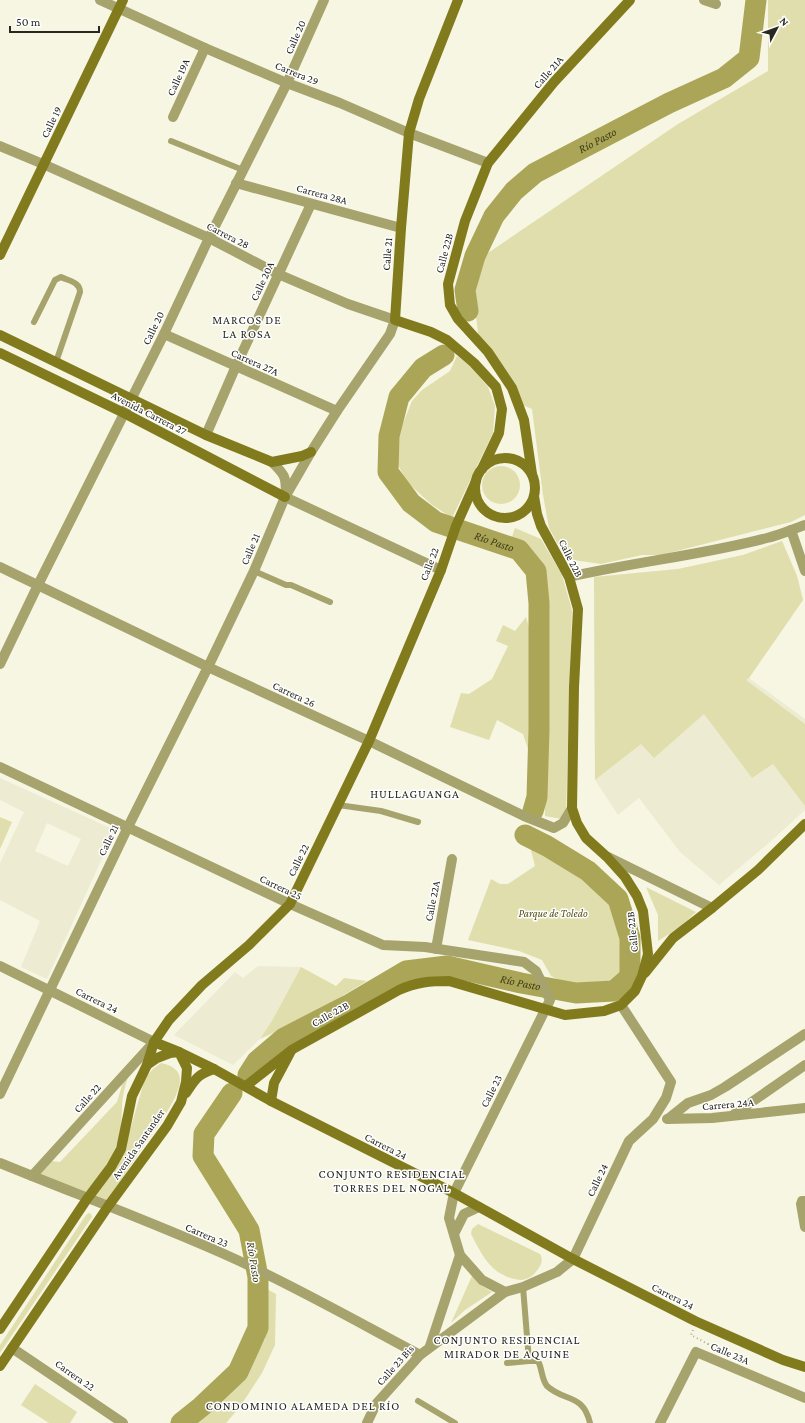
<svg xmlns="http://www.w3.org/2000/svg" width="805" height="1423" font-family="'Crimson Pro',serif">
	<rect width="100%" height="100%" fill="#f6f6e3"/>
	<g fill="#edecd2" fill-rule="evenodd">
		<path d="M782 541 797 576 803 600 749 678 805 719V810L770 842 719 885 680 852 639 798 618 815 595 780 594 577 678 569 743 555Z"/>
		<path d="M0 778 115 830 47 979 21 967 40 921 0 900V863L24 812 0 800ZM47 823 81 839 68 866 35 851Z"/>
		<path d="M258 966 301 967 273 1019 260 1039 233 1065 174 1035 235 972 243 978Z"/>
	</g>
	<g fill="#e1dead">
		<path d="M768 0H805V515L791 522 661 555H642L601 564 566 559 549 528 543 495 532 409 518 403 479 341 474 300 482 257 678 124 768 71Z"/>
		<path d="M457 356 471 366 488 387 495 406 493 433 452 518 431 504 407 482 396 461V441L412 401 422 390 450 371Z"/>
		<circle cx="501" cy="485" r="19"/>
		<path d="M515 528 541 539 562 575 572 610 566 814 561 819 545 816 539 603 536 571 519 550 509 546Z"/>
		<path d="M782 541 797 576 803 600 749 678 746 680 805 724V806L773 764 752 778 704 714 654 758 641 744 595 780 594 577 678 569 743 555Z"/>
		<path d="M526 617 534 644 535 715 528 749 523 734 497 720 489 740 450 727 461 693 469 694 492 679 508 646 496 641 503 625 515 631Z"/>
		<path d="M0 817 12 822 0 849Z"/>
		<path d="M529 843H536L569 864 596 888 613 906 622 926 624 951 623 972 613 982 587 986 563 982 551 976 542 960 519 951 468 940 491 879 500 884H508L535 866Z"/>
		<path d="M646 887 696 912 680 927 658 941V915Z"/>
		<path d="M301 967 336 986 344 978 367 981 304 1019 260 1039 273 1019Z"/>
		<path d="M161 1063C170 1065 180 1069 180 1080 180 1097 155 1130 145 1144 132 1163 120 1182 107 1200L94 1197 122 1151 131 1127 145 1078 153 1069Z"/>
		<path d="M128 1077C125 1087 122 1097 122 1108 121 1115 122 1122 121 1129 117 1154 99 1175 85 1194L38 1176 51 1161 60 1162 117 1102 123 1082Z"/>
		<path d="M89 1213 91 1214 92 1217 0 1353V1345L86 1215Z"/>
		<path d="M478 1224 540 1254C543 1259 542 1264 538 1269 528 1285 513 1281 498 1272 485 1263 478 1247 471 1234L472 1229Z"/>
		<path d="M472 1276 482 1286 492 1292 465 1310 451 1323Z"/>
		<path d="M263 1287 276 1294 275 1345 262 1373 239 1408 226 1423H198L203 1415 232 1389 255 1356 265 1339Z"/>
		<path d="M35 1384 77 1412 70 1423H49L21 1405Z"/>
	</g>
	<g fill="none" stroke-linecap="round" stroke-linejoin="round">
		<g stroke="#aba657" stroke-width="21">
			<path id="s1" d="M468 311 465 290 475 256 494 216 514 191 535 173 669 103 724 78 749 58 756 0"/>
			<path id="s2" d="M444 355 423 368 399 397 389 436 388 472 411 503 436 522 519 550 536 571 539 603V730L537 797 533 811"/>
			<path id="s3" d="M248 1075 257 1061 284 1038 350 1004 406 971 447 966 521 983 576 993 614 991 630 977V938L618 899 588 871 547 846 525 835"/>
			<path d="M181 1423 201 1407 238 1372 258 1328V1277L249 1230 203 1156 204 1134 232 1093"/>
		</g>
		<path stroke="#afafa0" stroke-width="2" stroke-dasharray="1 3" stroke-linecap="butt" d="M693 1330 691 1335 708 1344H707"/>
		<g stroke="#a6a36d" stroke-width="6">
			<path d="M171 141 243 170"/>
			<path d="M34 322 55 280 61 277C69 281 80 282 80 292L56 362"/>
			<path d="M254 571 286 585H291L330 602"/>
			<path d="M338 805 381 811 418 822"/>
			<path d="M529 1361H537L539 1363C542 1370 542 1380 547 1386 564 1402 583 1393 590 1423"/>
			<path d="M507 1363 529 1361 523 1287"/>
			<path d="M418 1401 455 1423"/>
		</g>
		<g stroke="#a6a36d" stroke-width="10">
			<path d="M100 0 205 48 287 83 340 103 409 133 488 163"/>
			<path d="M704 0 716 4"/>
			<path d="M173 117 205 48"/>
			<path d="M0 146 43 164 209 238 278 274 348 304 395 320 390 334 337 411 311 452 285 497 254 571 208 667 128 827 0 1094"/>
			<path d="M236 183 401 228"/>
			<path d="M164 334 337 411"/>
			<path d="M206 435 236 366 311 204"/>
			<path d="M272 462C285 475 286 476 286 495"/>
			<path d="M285 497 441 570"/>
			<path d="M791 530 805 571"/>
			<path d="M0 567 208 667 369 741 524 816 554 828 563 823 572 808"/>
			<path d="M569 577C634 562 703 555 767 538 780 535 793 529 805 525"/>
			<path d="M0 664 38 585 164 334 209 238 287 83 324 0"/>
			<path d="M0 767 290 904 383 945 425 947 524 962 536 971 550 1000 454 1193 449 1218 460 1255 482 1280 505 1292 523 1287 557 1272 573 1259 629 1141 653 1119 666 1098 671 1082 621 1005"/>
			<path d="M608 857 712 908"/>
			<path d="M436 949 452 859"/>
			<path d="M0 966 154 1042 32 1176"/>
			<path d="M733 1115 805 1065"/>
			<path d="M667 1119 712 1118 805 1108"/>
			<path d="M668 1119 688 1103 711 1095 725 1087 805 1034"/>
			<path d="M0 1163C78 1195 158 1224 235 1259 298 1288 358 1322 420 1355"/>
			<path d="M805 1201H802L801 1204 805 1227"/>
			<path d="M454 1234 464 1214 479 1207"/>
			<path d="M430 1346 460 1255"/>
			<path d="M12 1348 123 1423"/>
			<path d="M367 1423 376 1404 420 1355 505 1292"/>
			<path d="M660 1423 696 1352 805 1398"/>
		</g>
		<g stroke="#817b1e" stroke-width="10">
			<path d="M458 0 419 99 409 133 401 228 395 320 431 332 447 340 474 363 496 387 502 409 499 433 482 469"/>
			<path d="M0 255 123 0"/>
			<path d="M0 335 206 435 272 462 302 456 311 452"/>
			<path d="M0 353 124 413 285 497"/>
			<circle cx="505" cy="488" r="30"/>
			<path d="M532 474 524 420 512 388 488 352 458 319 450 305 448 284 465 221 488 163 554 82 630 0"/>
			<path d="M645 973 673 938 712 908 758 870 805 824"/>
			<path d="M154 1042 179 1052 214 1069 271 1101 454 1193 573 1259 695 1321 783 1360 805 1367"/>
			<path d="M147 1065 154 1042 169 1020 202 985 249 945 290 904 369 741 441 570 456 526 476 481"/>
			<path d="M246 1086 293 1049 399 990C416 982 431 981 449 981L565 1015 604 1011 621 1005 635 991 642 976 648 954 643 911 637 896 625 877 607 857 586 838 577 823 572 808 574 687 578 609 569 577 541 526 537 514 534 496"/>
			<path d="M186 1093C196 1078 197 1075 214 1069"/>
			<path d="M271 1101 274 1083 290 1053"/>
			<path d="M0 1329 87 1199 111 1167 121 1149 132 1096 147 1065 157 1058 170 1053 179 1052 187 1068 186 1082 181 1102 167 1126 109 1205 0 1366"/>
		</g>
	</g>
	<g text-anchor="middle" stroke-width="3" stroke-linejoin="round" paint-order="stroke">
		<g font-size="11" fill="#282821" stroke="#fff">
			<text transform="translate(295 37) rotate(-66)" y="4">Calle 20</text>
			<text transform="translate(548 72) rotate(-49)" y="4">Calle 21A</text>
			<text transform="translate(297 73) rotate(22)" y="4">Carrera 29</text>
			<text transform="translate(178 77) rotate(-65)" y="4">Calle 19A</text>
			<text transform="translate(51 122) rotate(-64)" y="4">Calle 19</text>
			<text transform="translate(322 194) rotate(15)" y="4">Carrera 28A</text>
			<text transform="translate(228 235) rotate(27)" y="4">Carrera 28</text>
			<text transform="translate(444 253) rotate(-75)" y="4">Calle 22B</text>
			<text transform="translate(387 254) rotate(-86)" y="4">Calle 21</text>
			<text transform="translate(262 281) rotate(-65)" y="4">Calle 20A</text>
			<text transform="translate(153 328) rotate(-64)" y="4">Calle 20</text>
			<text transform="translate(255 362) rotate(24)" y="4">Carrera 27A</text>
			<text transform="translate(149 413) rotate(27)" y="4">Avenida Carrera 27</text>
			<text transform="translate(250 549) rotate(-67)" y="4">Calle 21</text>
			<text transform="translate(571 558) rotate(64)" y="4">Calle 22B</text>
			<text transform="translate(429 564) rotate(-69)" y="4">Calle 22</text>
			<text transform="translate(294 694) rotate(25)" y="4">Carrera 26</text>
			<text transform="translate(108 840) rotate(-64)" y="4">Calle 21</text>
			<text transform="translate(298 860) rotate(-64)" y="4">Calle 22</text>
			<text transform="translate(281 887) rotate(25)" y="4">Carrera 25</text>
			<text transform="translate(432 901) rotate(-79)" y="4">Calle 22A</text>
			<text transform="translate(632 932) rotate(-96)" y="4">Calle 22B</text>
			<text transform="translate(97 1000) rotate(26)" y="4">Carrera 24</text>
			<text transform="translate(330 1014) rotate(-29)" y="4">Calle 22B</text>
			<text transform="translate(491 1091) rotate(-63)" y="4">Calle 23</text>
			<text transform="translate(87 1098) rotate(-48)" y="4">Calle 22</text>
			<text transform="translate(728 1104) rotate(-5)" y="4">Carrera 24A</text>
			<text transform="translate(138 1144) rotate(-55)" y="4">Avenida Santander</text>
			<text transform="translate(386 1146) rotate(27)" y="4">Carrera 24</text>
			<text transform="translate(597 1180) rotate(-64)" y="4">Calle 24</text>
			<text transform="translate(207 1235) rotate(23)" y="4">Carrera 23</text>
			<text transform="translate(673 1296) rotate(27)" y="4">Carrera 24</text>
			<text transform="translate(730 1353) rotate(23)" y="4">Calle 23A</text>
			<text transform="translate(395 1365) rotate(-48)" y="4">Calle 23 Bis</text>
			<text transform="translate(75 1375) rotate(35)" y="4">Carrera 22</text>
		</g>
		<g font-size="11" font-style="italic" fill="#534f13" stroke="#fff">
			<text x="553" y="917">Parque de Toledo</text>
		</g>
		<g font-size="12" font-style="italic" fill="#3c3a17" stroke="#fff">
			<text dy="4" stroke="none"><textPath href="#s1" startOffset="231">Río Pasto</textPath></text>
			<text dy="4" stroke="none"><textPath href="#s2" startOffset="270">Río Pasto</textPath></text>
			<text dy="4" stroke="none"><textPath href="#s3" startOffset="308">Río Pasto</textPath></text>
			<text transform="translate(254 1262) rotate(81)" y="4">Río Pasto</text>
		</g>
		<g font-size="12" letter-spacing="1" fill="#282821" stroke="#fff">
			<text x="247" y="324">MARCOS DE<tspan x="247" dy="14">LA ROSA</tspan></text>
			<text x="415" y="798">HULLAGUANGA</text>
			<text x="392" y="1178">CONJUNTO RESIDENCIAL<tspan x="392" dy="14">TORRES DEL NOGAL</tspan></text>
			<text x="507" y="1344">CONJUNTO RESIDENCIAL<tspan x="507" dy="14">MIRADOR DE AQUINE</tspan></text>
			<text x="303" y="1410">CONDOMINIO ALAMEDA DEL RÍO</text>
		</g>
	</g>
	<g transform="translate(777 28) rotate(49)" stroke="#ffffff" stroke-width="3" paint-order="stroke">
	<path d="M0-3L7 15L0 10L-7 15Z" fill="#282821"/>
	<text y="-6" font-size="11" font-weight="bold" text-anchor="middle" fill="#282821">N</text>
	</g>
	<path d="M10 26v6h89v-6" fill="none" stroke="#282821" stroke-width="2"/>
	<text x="16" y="26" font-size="12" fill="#282821" stroke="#ffffff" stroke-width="3" paint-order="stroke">50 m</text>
</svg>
